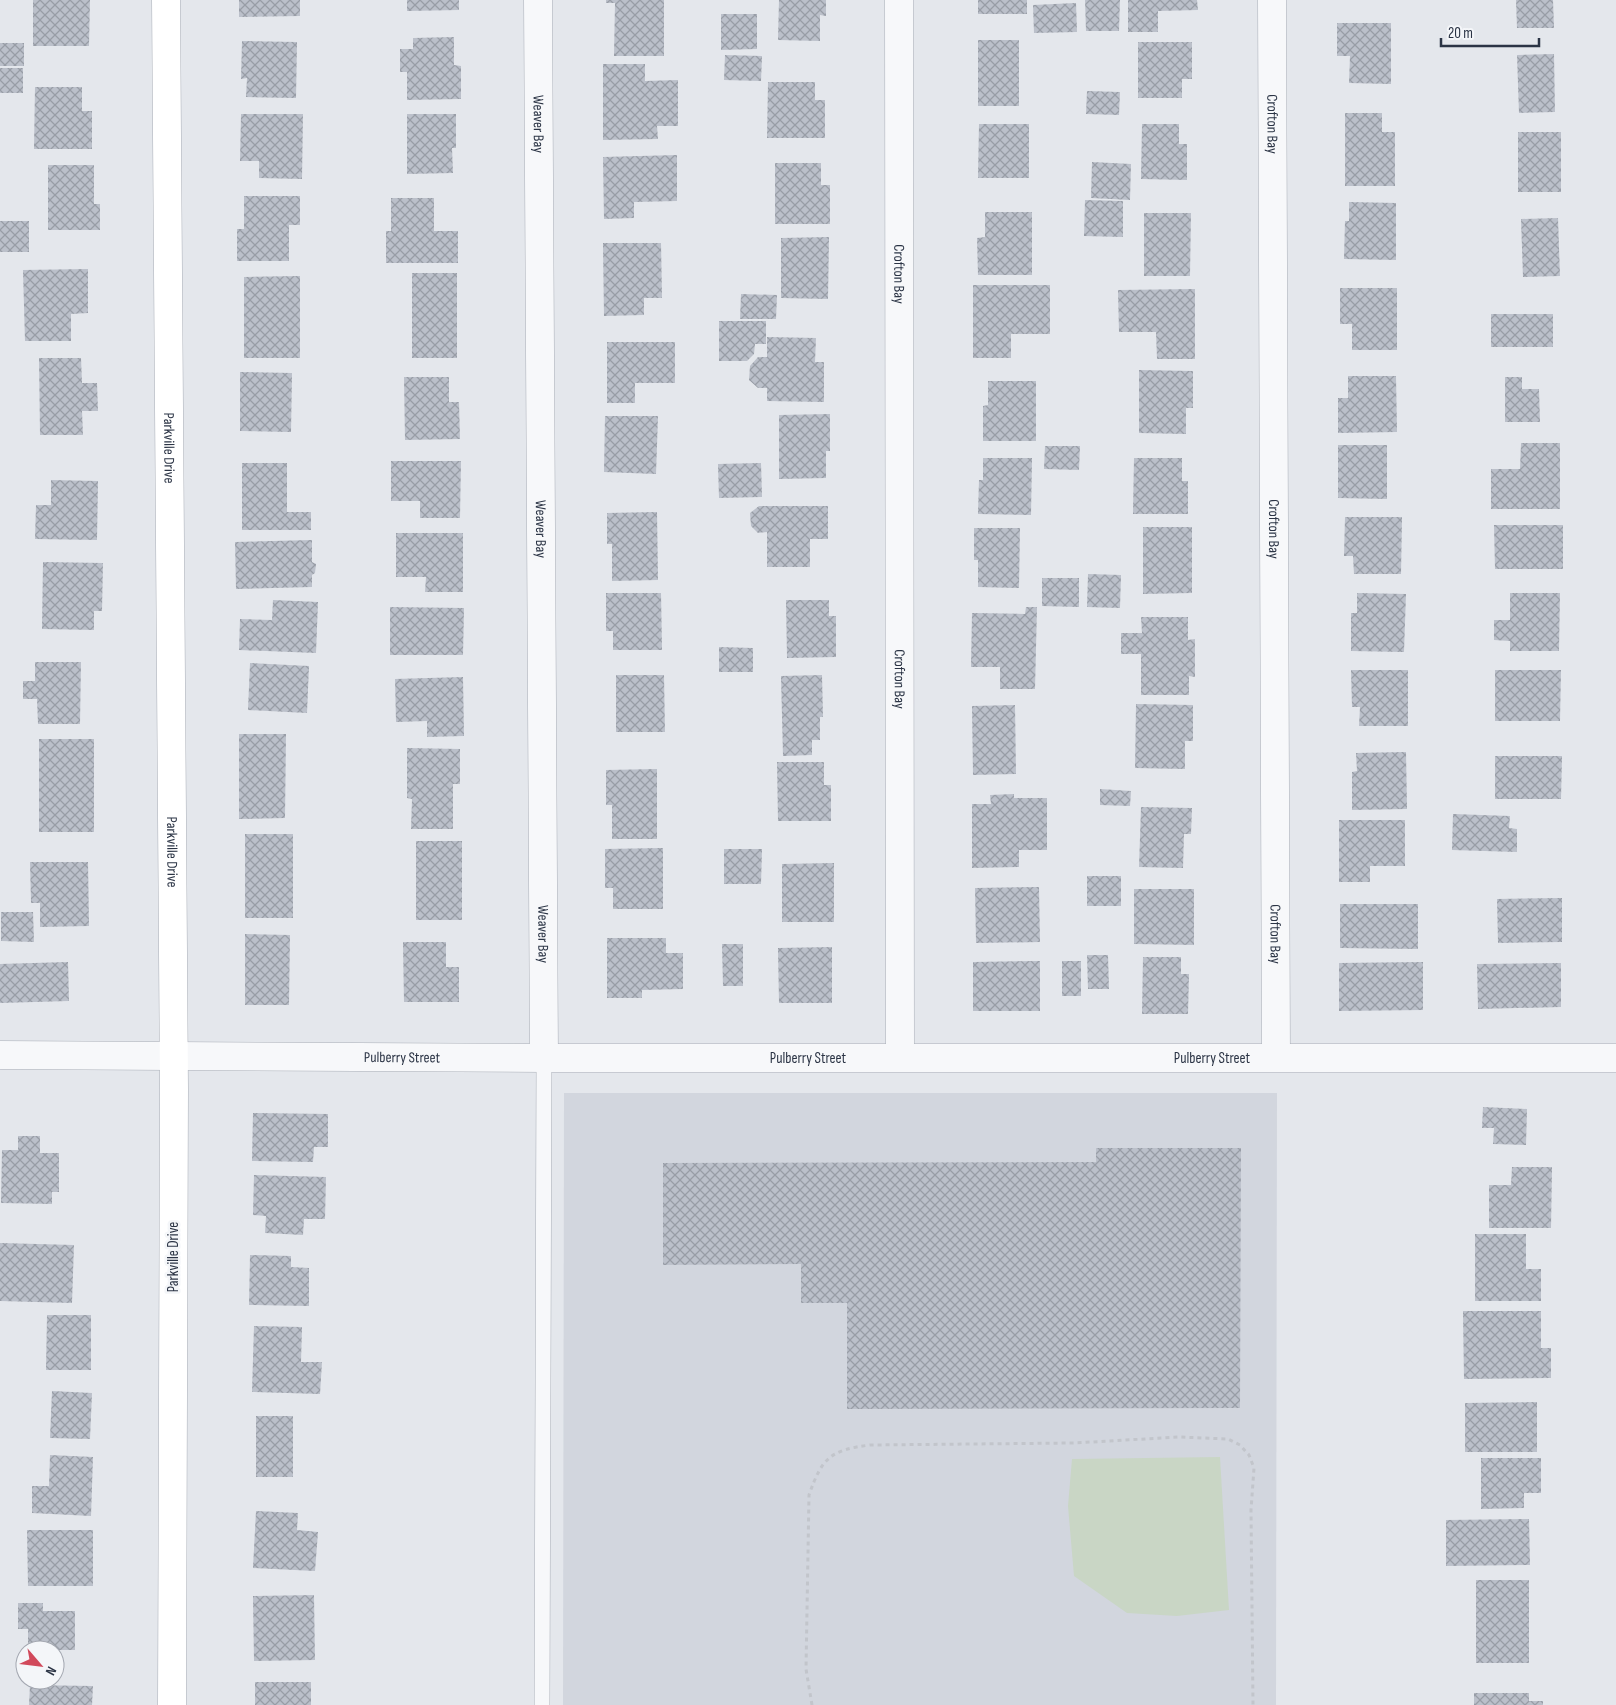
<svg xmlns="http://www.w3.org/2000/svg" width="1616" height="1705" font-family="'Sofia Sans Condensed',sans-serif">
	<defs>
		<pattern id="building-cross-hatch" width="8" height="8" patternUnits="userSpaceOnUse" patternTransform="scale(1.25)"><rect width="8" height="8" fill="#bbc0ca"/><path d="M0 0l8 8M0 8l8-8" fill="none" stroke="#989da6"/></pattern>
	</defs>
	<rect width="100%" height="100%" fill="#e4e7ec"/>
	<path fill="#d2d6de" d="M564 1093H1277L1276 1705H563Z"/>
	<path fill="#c9d6c5" d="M1220 1457 1229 1610 1177 1616 1127 1613 1074 1576 1068 1506 1072 1459Z"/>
	<g fill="url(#building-cross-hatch)">
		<path d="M33 0H90L89 46H33Z"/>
		<path d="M239 0H300V16L239 17Z"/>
		<path d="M407 0H459V10L407 11Z"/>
		<path d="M606 0H664V56H614L615 3H606Z"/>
		<path d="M779 0H826V16L820 15V41L778 40Z"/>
		<rect x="978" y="0" width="49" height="14"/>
		<path d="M1085 0H1120L1119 31H1086Z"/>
		<path d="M1128 0H1197L1198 10 1158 11V32H1128Z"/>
		<path d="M1516 0H1553L1554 28H1517Z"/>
		<path d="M1076 3 1077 32 1034 33 1033 5Z"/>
		<path d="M721 14H757V49L721 50Z"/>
		<path d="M1337 23H1391V84L1349 83 1350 56H1337Z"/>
		<path d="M454 37V65L461 66V99L407 100V72H400V49H413V38Z"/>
		<rect x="978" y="40" width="41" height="66"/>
		<path d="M242 41 297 42 296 98 246 97 247 78 241 79Z"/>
		<path d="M1138 42H1192V79H1182V98H1138Z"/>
		<rect x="0" y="43" width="24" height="23"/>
		<path d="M1554 54 1555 112 1519 113 1517 55Z"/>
		<path d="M725 55 762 56 761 81 724 80Z"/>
		<path d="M603 64H645V81L678 80V126H657L658 139 603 140Z"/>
		<rect x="0" y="68" width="23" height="25"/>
		<path d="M768 82H815V100H825V138H767Z"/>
		<path d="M35 87H82V111H92V149H34Z"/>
		<path d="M1087 91 1120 92 1119 115 1086 114Z"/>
		<path d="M1345 113H1382V132H1395V186H1345Z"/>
		<path d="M241 114H303L302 179 259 178V161H240Z"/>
		<path d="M407 114H456V148H452L453 173 407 174Z"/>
		<path d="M979 124H1029V178H978Z"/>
		<path d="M1142 124H1179V144H1187V180L1141 179Z"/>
		<rect x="1518" y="132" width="43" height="60"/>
		<path d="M677 155V201L634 202V218L604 219 603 157Z"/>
		<path d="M1092 162 1131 164 1130 200 1091 198Z"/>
		<path d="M775 163H821V185H830V224H775Z"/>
		<path d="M48 165H94V204H100V230H48Z"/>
		<path d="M244 196H300V225H289V261H237V229H244Z"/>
		<path d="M391 198H434V231H458V263H386V231H391Z"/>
		<path d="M1085 200 1123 201V237L1084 236Z"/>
		<path d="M1349 202 1396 203V260L1344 259 1345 221H1349Z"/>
		<path d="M985 212H1032V275H978L977 238 985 237Z"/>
		<path d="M1144 213H1191L1190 276H1144Z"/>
		<path d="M1558 218 1560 276 1523 277 1521 219Z"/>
		<rect x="0" y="221" width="29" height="31"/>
		<path d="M829 237 828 299 781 298V238Z"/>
		<path d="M603 243H661L662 298H644V315L604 316Z"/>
		<path d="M88 269V313L71 314V341H25L23 270Z"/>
		<rect x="412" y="273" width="45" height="85"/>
		<path d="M300 276V358H244V277Z"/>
		<path d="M973 285H1050V334H1011V358H973Z"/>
		<path d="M1340 288H1397V350H1352V324H1340Z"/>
		<path d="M1195 289V359H1157L1156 332H1119L1118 290Z"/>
		<path d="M741 294 777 295 776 319H740Z"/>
		<rect x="1491" y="314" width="62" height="33"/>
		<path d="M719 321H766V344H755L754 354 747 361H719Z"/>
		<path d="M767 337 816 338 815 362H824V402L767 401V388H758L749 380 750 366 758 357H767Z"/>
		<path d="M607 342H675V383H635V403H607Z"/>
		<path d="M39 358H81L82 383H97L98 411H82L83 435H40Z"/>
		<path d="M1139 370 1193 371V408H1186V434L1139 433Z"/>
		<path d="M240 372 292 373 291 432 240 431Z"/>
		<path d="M1348 376H1396L1397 432 1338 433V398H1348Z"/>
		<path d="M404 377H449V402H459L460 439 405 440Z"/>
		<path d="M1505 377H1522V389H1539L1540 422H1505Z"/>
		<path d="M988 381H1036V441H983V406L988 405Z"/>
		<path d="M830 414V451H826V478L779 479V415Z"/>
		<path d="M605 416H658L656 474 604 472Z"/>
		<path d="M1521 443H1560V509H1491V469H1520Z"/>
		<path d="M1338 445H1387V499L1338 498Z"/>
		<path d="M1045 446H1080L1079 470 1044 469Z"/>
		<path d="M983 458H1032L1031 515 978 514 979 480H983Z"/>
		<path d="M1134 458H1182V481H1188V514H1133Z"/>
		<path d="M391 461H461L460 518H420V501H391Z"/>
		<path d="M242 463H287V512H311V530H242Z"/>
		<path d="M761 463 762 497 719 498 718 464Z"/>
		<path d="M51 480 98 481 97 540 35 539 36 505H51Z"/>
		<path d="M759 506H828V539H810V567H767V532L758 533 751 526 750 513Z"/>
		<path d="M657 512 658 580 612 581V544H607V513Z"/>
		<path d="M1345 517H1402L1401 574H1354L1353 556H1344Z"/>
		<path d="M1494 525H1563V569H1495Z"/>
		<path d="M1143 527H1192V593L1143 594Z"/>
		<path d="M974 528H1020L1019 588 978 587V560H974Z"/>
		<path d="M396 533H463V592H425L426 577H396Z"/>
		<path d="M312 540V562L316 564 315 573 312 575V587L236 589 235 542Z"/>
		<path d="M43 562 103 563 102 611H94V630L42 629Z"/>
		<path d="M1088 574 1121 575 1120 608 1087 607Z"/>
		<path d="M1042 578H1079V607L1042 606Z"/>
		<path d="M606 593H661L662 650H613V631H606Z"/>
		<path d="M1357 593 1406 594 1404 652 1351 651V613H1357Z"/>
		<path d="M1510 593H1560L1559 651H1510V641L1494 640V620H1510Z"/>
		<path d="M273 600 318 602 316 653 239 650 240 619 272 620Z"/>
		<path d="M786 600H829V616H836V657L787 658Z"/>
		<path d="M390 607 464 608 463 655H390Z"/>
		<path d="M1026 607H1037L1035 689H1000V667H971L972 613 1025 614Z"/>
		<path d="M1141 617H1188V640L1195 639V677L1189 676V695H1141V654H1121V633H1142Z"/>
		<path d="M719 647 753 648V672H719Z"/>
		<path d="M35 662H81L80 724H38L37 699H23V681H35Z"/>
		<path d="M250 663 309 666 307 713 248 710Z"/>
		<path d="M1351 670H1408V726H1359L1360 707H1352Z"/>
		<path d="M1495 670H1561L1560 721H1495Z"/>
		<path d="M616 675H664L665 732H616Z"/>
		<path d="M822 675 823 717H820V740H812V755L783 756 781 676Z"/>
		<path d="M463 677 464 736 427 737V721L396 722 395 679Z"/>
		<path d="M1136 704 1193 705V741H1185V769L1135 768Z"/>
		<path d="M1015 705 1016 774 973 775 972 706Z"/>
		<path d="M239 734H286L285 818 239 819Z"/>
		<rect x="39" y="739" width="55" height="93"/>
		<path d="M407 748 460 749V784H453V829H411L412 799 407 798Z"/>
		<path d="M1406 752 1407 809 1352 810V772L1357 771 1356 753Z"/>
		<path d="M1495 756H1562L1561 799H1495Z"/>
		<path d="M777 762H824V785H831V821H778Z"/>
		<path d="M657 769V839H612V805H606V770Z"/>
		<path d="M1100 789 1131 791 1130 806 1100 805Z"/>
		<path d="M1014 794V798H1047V850H1019V867L972 868V804H991L990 795Z"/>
		<path d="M1141 807 1192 808 1191 834H1184L1183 868 1139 867Z"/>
		<path d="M1453 814 1510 816 1509 828 1517 829V852L1452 850Z"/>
		<path d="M1339 820H1405V866H1370V882H1339Z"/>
		<rect x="245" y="834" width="48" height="84"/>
		<rect x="416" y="841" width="46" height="79"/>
		<path d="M663 848V909H613V888H605V849Z"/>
		<path d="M724 849H762L761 884H724Z"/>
		<path d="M30 862H88L89 926 40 927V903H31Z"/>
		<path d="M834 863V922H782V864Z"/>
		<rect x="1087" y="876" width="34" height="30"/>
		<path d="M1039 887 1040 942 976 943 975 888Z"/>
		<path d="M1134 889H1194V945L1134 944Z"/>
		<path d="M1562 898V942L1498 943 1497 899Z"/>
		<path d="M1340 904H1418V949L1340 948Z"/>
		<path d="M1 912H33L34 942 1 941Z"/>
		<path d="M245 934 290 935 289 1005H245Z"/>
		<path d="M607 938H666V953H683V989L642 990V998H607Z"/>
		<path d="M403 942H446V967H459V1002H404Z"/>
		<path d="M722 944H743V986H723Z"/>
		<path d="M832 947V1003H779L778 948Z"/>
		<path d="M1087 955H1108L1109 989H1088Z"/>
		<path d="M1143 957H1181V974H1189L1188 1014H1142Z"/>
		<path d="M1040 961V1011H973V962Z"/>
		<rect x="1062" y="961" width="19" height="35"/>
		<path d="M68 962 69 1001 0 1003V964Z"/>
		<path d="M1423 962V1010L1339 1011V963Z"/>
		<path d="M1561 963V1007L1478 1009 1477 964Z"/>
		<path d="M1483 1107 1527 1109 1526 1145 1493 1144 1494 1128H1482Z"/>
		<path d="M253 1113 328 1114V1147H314L313 1162 252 1161Z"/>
		<path d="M18 1136H40V1153H59V1192H52V1204L1 1203 2 1150H18Z"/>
		<path d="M1096 1148H1241L1240 1408 847 1409V1303H801V1264L663 1265V1163L1096 1162Z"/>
		<path d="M1512 1167H1552L1551 1228H1489V1185H1511Z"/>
		<path d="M254 1175 326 1177 325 1219H304L303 1235 265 1233 266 1216 253 1215Z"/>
		<path d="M1475 1234H1526V1269H1541V1301H1475Z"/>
		<path d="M0 1243 74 1245 72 1303 0 1301Z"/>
		<path d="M250 1255 291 1256V1267L309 1268V1306L249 1305Z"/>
		<path d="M1463 1311H1541V1348H1551V1378L1464 1379Z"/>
		<path d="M47 1315H91V1370H46Z"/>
		<path d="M254 1326 302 1327 301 1362H322L320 1394 252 1392Z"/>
		<path d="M52 1391 92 1393 90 1439 50 1438Z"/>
		<path d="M1537 1402V1452H1465V1403Z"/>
		<rect x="256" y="1416" width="37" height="61"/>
		<path d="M50 1455 93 1457 91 1516 32 1513V1486H49Z"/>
		<path d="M1481 1458H1541V1493H1524V1508L1481 1509Z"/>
		<path d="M256 1511 298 1513 297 1530 318 1532 315 1571 253 1568Z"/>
		<path d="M1529 1519 1530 1565 1446 1566V1520Z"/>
		<path d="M27 1530H93V1586H28Z"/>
		<rect x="1476" y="1580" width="53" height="83"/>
		<path d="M314 1595 315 1660 254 1661 253 1596Z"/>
		<path d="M18 1603H43V1611H75V1650H28V1629H18Z"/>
		<rect x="255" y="1682" width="56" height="23"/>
		<path d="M30 1685 93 1686 92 1705H29Z"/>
		<path d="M1474 1693H1529V1701H1543V1705H1474Z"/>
	</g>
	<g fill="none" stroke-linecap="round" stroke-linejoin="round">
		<g stroke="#a9aeb7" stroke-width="16">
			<path id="lane" d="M542 1705 544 1058"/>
		</g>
		<g stroke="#a9aeb7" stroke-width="29">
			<g id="street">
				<path id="s1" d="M538 0 544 1058"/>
				<path id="s2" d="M899 0 900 1056"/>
				<path id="s3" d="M1272 0 1276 1057"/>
				<path id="s4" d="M0 1055 544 1058H1616"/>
			</g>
		</g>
		<g stroke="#a9aeb7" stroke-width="29">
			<g id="secondary">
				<path id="s5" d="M166 0 174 1089 172 1705"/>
			</g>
		</g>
		<path stroke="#c2c5cb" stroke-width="3" stroke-dasharray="4 4" stroke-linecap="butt" d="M812 1705 806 1669 809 1495C822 1458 830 1450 870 1445L1074 1443 1179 1437 1228 1439 1240 1445 1249 1455 1254 1468 1251 1510 1253 1705"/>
		<use href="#lane" stroke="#f7f8fa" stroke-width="15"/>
		<use href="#street" stroke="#f7f8fa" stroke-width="28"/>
		<use href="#secondary" stroke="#fff" stroke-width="28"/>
	</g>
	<g text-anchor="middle" stroke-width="5" stroke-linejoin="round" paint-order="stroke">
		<g font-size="15" fill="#2b3445" stroke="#f4f6f9">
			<text dy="5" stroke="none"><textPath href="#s1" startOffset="124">Weaver Bay</textPath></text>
			<text dy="5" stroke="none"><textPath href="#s3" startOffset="124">Crofton Bay</textPath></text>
			<text dy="5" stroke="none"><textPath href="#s2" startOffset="274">Crofton Bay</textPath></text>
			<text dy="5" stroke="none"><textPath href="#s5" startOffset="448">Parkville Drive</textPath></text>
			<text dy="5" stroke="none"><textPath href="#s1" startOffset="529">Weaver Bay</textPath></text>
			<text dy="5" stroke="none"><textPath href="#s3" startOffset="529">Crofton Bay</textPath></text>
			<text dy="5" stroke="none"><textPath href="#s2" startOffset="679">Crofton Bay</textPath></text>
			<text dy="5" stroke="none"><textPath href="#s5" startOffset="852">Parkville Drive</textPath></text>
			<text dy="5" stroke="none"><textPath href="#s1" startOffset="934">Weaver Bay</textPath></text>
			<text dy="5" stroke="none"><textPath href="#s3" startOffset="934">Crofton Bay</textPath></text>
			<text dy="5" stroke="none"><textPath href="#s4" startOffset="402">Pulberry Street</textPath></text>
			<text dy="5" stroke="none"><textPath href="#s4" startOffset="808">Pulberry Street</textPath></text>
			<text dy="5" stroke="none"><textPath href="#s4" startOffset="1212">Pulberry Street</textPath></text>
			<text transform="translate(173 1257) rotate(-90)" y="5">Parkville Drive</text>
		</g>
	</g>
	<g transform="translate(40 1665) rotate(118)"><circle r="24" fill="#f4f6f9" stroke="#a4a8b1"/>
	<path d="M0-4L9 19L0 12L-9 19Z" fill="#d1495b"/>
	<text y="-8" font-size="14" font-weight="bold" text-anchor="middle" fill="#2b3445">N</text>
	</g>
	<path d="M1441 38v8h98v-8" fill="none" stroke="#2b3445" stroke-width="2.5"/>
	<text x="1448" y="38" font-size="15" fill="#2b3445" stroke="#f4f6f9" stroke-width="4" paint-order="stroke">20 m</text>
</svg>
